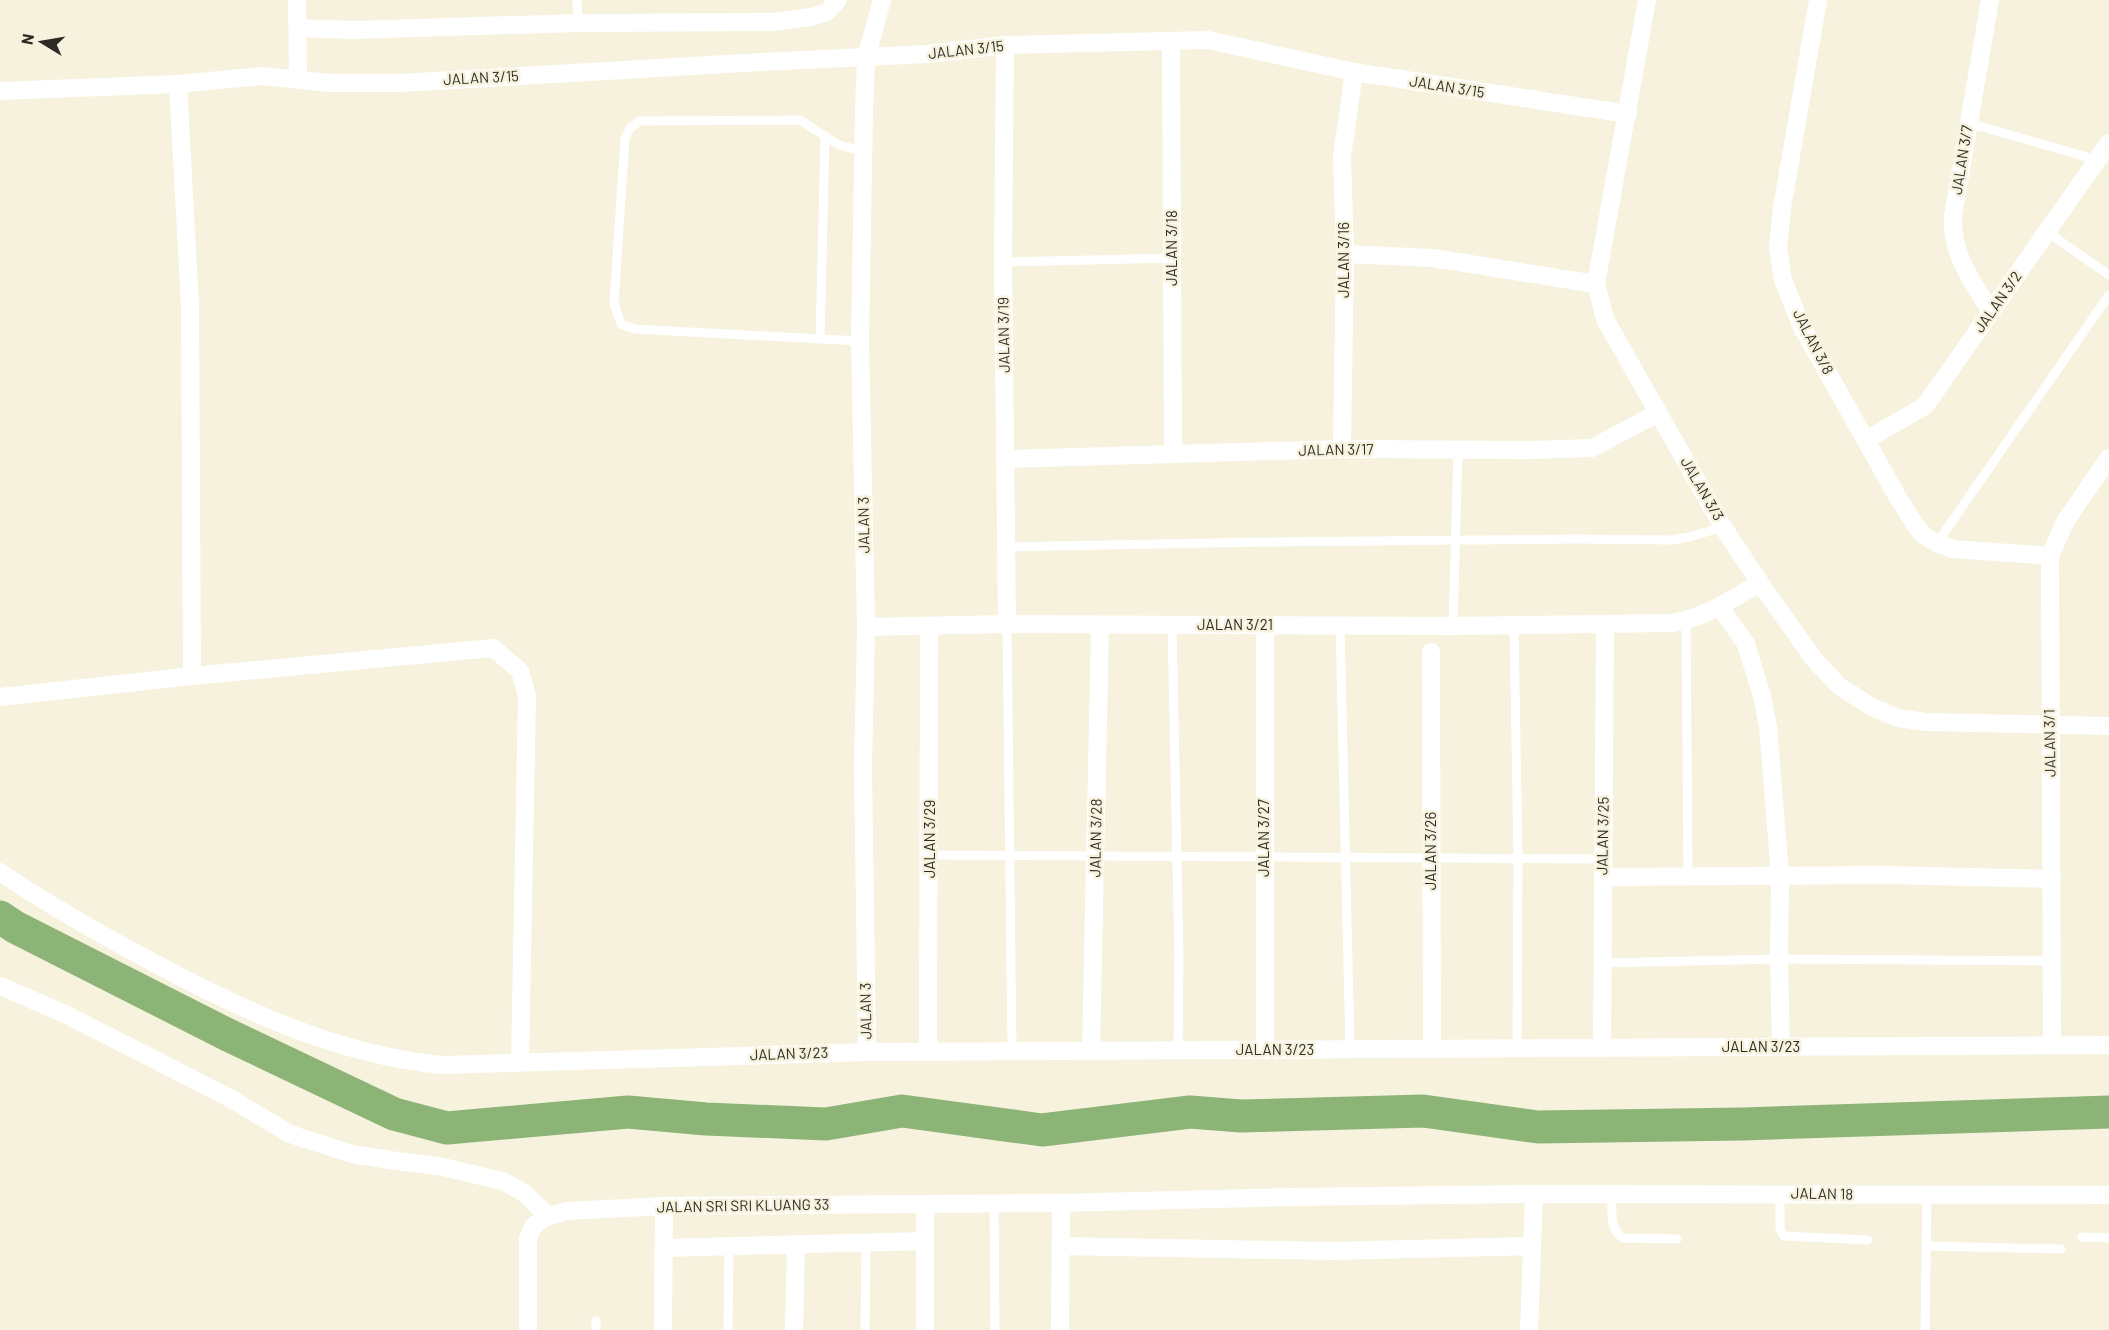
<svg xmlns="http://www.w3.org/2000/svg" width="2109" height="1330" font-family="Barlow,sans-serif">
	<rect width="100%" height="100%" fill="#f6f2dd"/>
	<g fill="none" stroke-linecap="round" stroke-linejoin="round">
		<path stroke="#8db477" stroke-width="33" d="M0 917 15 927 228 1035 394 1114 447 1128 628 1112 706 1119 826 1124 902 1111 1042 1130 1190 1112 1241 1116 1423 1111 1538 1127 1743 1124 2109 1112"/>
		<g stroke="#fff" stroke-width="9">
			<path d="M577 0 578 23"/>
			<path d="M1968 123 2097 160"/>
			<path d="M2047 232 2109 275"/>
			<path d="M1003 262 1173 258"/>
			<path d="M820 339 825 137"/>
			<path d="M860 341 634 329 621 324 614 303 625 139 630 128 640 121 800 120 839 145 863 151"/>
			<path d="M1937 543 2109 295"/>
			<path d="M1006 547 1262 542 1577 539 1672 540 1689 537 1723 527"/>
			<path d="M1686 621 1688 877"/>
			<path d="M1007 624 1012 1052"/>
			<path d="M1514 624 1518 859 1517 1049"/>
			<path d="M1340 625 1350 1049"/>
			<path d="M1172 626 1179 957 1178 1051"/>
			<path d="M1453 626 1458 450"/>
			<path d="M930 855 1603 859"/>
			<path d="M1602 963 1779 959 2052 961"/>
			<path d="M1612 1194C1612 1209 1609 1230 1623 1238L1677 1239"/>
			<path d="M1780 1194V1229L1784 1236 1868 1240"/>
			<path d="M994 1203 995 1330"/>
			<path d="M2082 1237 2109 1238"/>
			<path d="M1926 1246 2061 1249"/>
			<path d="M596 1321V1330"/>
			<path d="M728 1330 729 1246"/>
			<path d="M865 1330 866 1242"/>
			<path d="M1925 1330 1927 1196"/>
		</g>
		<g stroke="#fff" stroke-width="18">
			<path d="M297 0 298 78"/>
			<path d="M1647 0 1596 284 1605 319 1723 527 1760 583 1813 658 1839 686 1872 707 1898 718 1926 722 2109 726"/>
			<path d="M1818 0 1782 208 1778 248 1783 280 1802 327 1897 496 1916 526 1923 535 1937 543 1953 549 2050 556"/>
			<path d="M1990 0 1953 216C1951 254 1972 281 1991 312"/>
			<path d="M298 28 353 30 578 23 772 22 811 17 827 12 838 0"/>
			<path d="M1171 42 1173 454"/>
			<path d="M1005 45 1003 262 1007 624"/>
			<path d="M0 91 178 84 262 76 329 83H401L743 63 928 54 1005 45 1208 40 1354 72 1628 114"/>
			<path d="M1345 254 1433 258 1596 284"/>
			<path d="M1866 440 1925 406 2109 143"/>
			<path d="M1342 449 1345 254 1342 156 1354 72"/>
			<path d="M1005 459 1342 449 1531 450 1592 448 1658 413"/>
			<path d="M1719 606 1746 644 1762 696 1768 726 1780 876 1779 959 1781 1047"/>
			<path d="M1265 625V1050"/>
			<path d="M866 627 1007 624 1453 626 1672 623C1705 618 1732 599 1760 583"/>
			<path d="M1431 652 1432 1049"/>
			<path d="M192 676 493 648 520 671 527 696 520 1062"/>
			<path d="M0 697 192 676 190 306 178 84"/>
			<path d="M0 872C50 906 103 936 156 964 246 1012 339 1055 442 1065L867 1052 2109 1045"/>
			<path d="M1603 877 1885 875 2052 879"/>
			<path d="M0 986 65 1014 228 1097 290 1134 352 1154 396 1161 439 1166 502 1181 523 1192 548 1216"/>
			<path d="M2052 1045 2050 556 2066 520 2109 458"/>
			<path d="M1602 1048 1605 624"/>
			<path d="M1091 1051 1100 626"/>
			<path d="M867 1052 863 768 866 627 860 341 864 110 866 58 882 0"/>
			<path d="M928 1052 929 627"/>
			<path d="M925 1204V1330"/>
			<path d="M1061 1246 1333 1251 1531 1246"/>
			<path d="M664 1248 925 1241"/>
			<path d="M528 1330V1238L533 1227 545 1217 567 1211 664 1206 1061 1203 1290 1197 1534 1194 2109 1195"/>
			<path d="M663 1330 664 1206"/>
			<path d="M794 1330 796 1244"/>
			<path d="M1060 1330 1061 1203"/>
			<path d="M1529 1330 1534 1194"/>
		</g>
	</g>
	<g text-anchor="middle" stroke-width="5" stroke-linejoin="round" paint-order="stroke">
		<g font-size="15" fill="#2d2b24" stroke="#f6f2dd">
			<text transform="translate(966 50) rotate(-6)" y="5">JALAN 3/15</text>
			<text transform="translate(481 78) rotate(-3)" y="5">JALAN 3/15</text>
			<text transform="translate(1447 87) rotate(9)" y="5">JALAN 3/15</text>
			<text transform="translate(1962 160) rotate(-81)" y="5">JALAN 3/7</text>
			<text transform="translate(1172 248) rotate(-90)" y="5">JALAN 3/18</text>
			<text transform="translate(1344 260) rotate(-90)" y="5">JALAN 3/16</text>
			<text transform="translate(1998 302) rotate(-55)" y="5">JALAN 3/2</text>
			<text transform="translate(1004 335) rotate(-91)" y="5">JALAN 3/19</text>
			<text transform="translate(1813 342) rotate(63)" y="5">JALAN 3/8</text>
			<text transform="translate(1336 450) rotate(-1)" y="5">JALAN 3/17</text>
			<text transform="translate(1702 489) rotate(60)" y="5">JALAN 3/3</text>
			<text transform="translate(864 525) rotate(-91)" y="5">JALAN 3</text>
			<text x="1235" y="630">JALAN 3/21</text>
			<text transform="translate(2050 743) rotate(-91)" y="5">JALAN 3/1</text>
			<text transform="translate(1603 836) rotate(-89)" y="5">JALAN 3/25</text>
			<text transform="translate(1096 838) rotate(-89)" y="5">JALAN 3/28</text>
			<text transform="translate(1264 838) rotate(-90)" y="5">JALAN 3/27</text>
			<text transform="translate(930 839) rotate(-90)" y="5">JALAN 3/29</text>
			<text transform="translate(1431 851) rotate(-90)" y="5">JALAN 3/26</text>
			<text transform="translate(866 1011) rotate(-91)" y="5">JALAN 3</text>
			<text x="1761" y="1052">JALAN 3/23</text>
			<text x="1275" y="1055">JALAN 3/23</text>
			<text transform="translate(789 1054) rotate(-2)" y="5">JALAN 3/23</text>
			<text transform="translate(1822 1194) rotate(1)" y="5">JALAN 18</text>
			<text transform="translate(743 1206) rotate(-1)" y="5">JALAN SRI SRI KLUANG 33</text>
		</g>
	</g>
	<g transform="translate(42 42) rotate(281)" stroke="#f6f2dd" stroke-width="4.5" paint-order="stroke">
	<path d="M0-4.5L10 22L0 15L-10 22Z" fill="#2d2b24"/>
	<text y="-9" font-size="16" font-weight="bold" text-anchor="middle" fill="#2d2b24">N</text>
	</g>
</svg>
